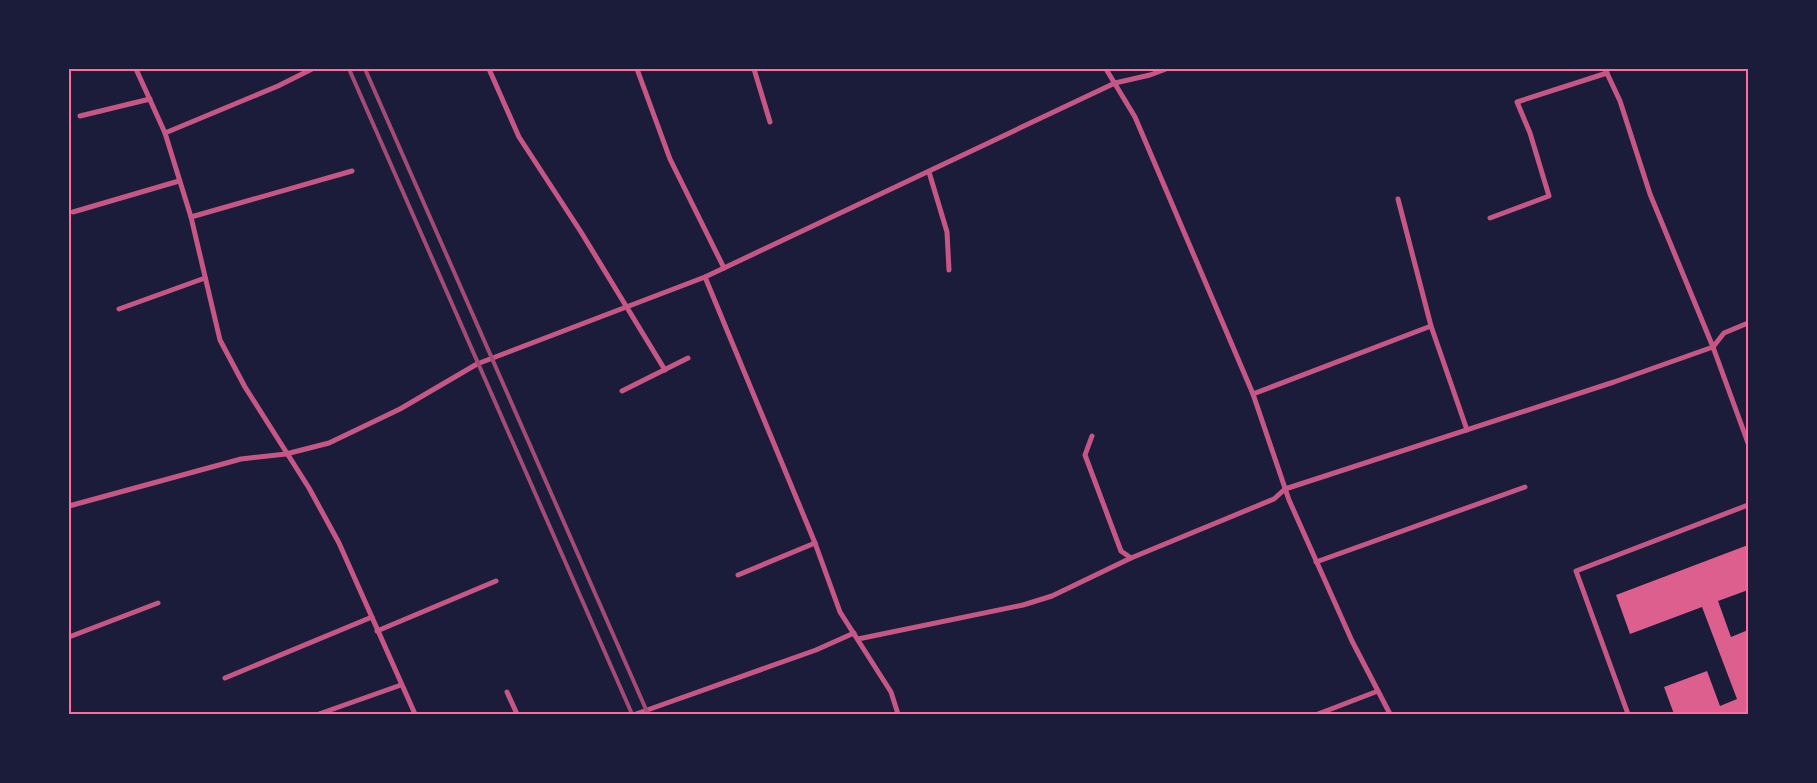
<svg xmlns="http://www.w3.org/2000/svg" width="1817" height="783" font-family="'Noto Sans',sans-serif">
	<rect width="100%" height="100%" fill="#1b1b3a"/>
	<path fill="#dd5f8e" d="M1748 545V590L1718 601 1731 637 1748 630V714H1674L1664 687 1707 671 1720 706 1737 699 1702 607 1630 634 1616 595Z"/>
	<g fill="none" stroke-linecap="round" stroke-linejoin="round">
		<g stroke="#c65784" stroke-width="5">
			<path d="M136 69 165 133 191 217 220 340 245 387 309 488 339 543 415 714"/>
			<path d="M489 69 519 137 581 232 665 370"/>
			<path d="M637 69 670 159 724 268"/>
			<path d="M754 69 770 122"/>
			<path d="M1106 69 1135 117 1253 394 1289 500 1352 641 1390 714"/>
			<path d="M1605 69 1620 101 1650 194 1713 347 1724 333 1748 323"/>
			<path d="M80 116 150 99"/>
			<path d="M165 133 278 86 312 69"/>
			<path d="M929 172 947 232 949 270"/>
			<path d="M73 212 179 181"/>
			<path d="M191 217 352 171"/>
			<path d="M1490 218 1549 196 1530 133 1517 102 1607 73"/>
			<path d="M705 277 815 543 840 612 891 692 898 714"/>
			<path d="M119 309 205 278"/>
			<path d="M1431 326 1467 430"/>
			<path d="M622 391 688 358"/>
			<path d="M1253 394 1431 326 1398 199"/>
			<path d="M1092 436 1085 455 1121 551 1131 558 1274 499 1285 489 1614 382 1713 347 1748 443"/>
			<path d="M69 506 241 459 286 454 329 443 400 409 477 364 705 277 1115 83 1150 75 1166 69"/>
			<path d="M1316 562 1525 487"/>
			<path d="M738 575 815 543"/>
			<path d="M377 631 496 581"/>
			<path d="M69 637 158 603"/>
			<path d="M858 639 1023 605 1052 596 1131 558"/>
			<path d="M225 678 372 617"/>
			<path d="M507 692 517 714"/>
			<path d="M319 714 401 685"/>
			<path d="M636 714 816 650 854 633"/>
			<path d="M1318 714 1378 691"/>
			<path d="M1628 714 1576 571 1748 505"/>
		</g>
		<g stroke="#a44b75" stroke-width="4">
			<path d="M349 69 632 714"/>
			<path d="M365 69 648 714"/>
		</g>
	</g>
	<rect width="1817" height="783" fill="none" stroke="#1b1b3a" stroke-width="140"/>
	<rect x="70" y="70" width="1677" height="643" fill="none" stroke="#ff6b9d" stroke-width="2"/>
</svg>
